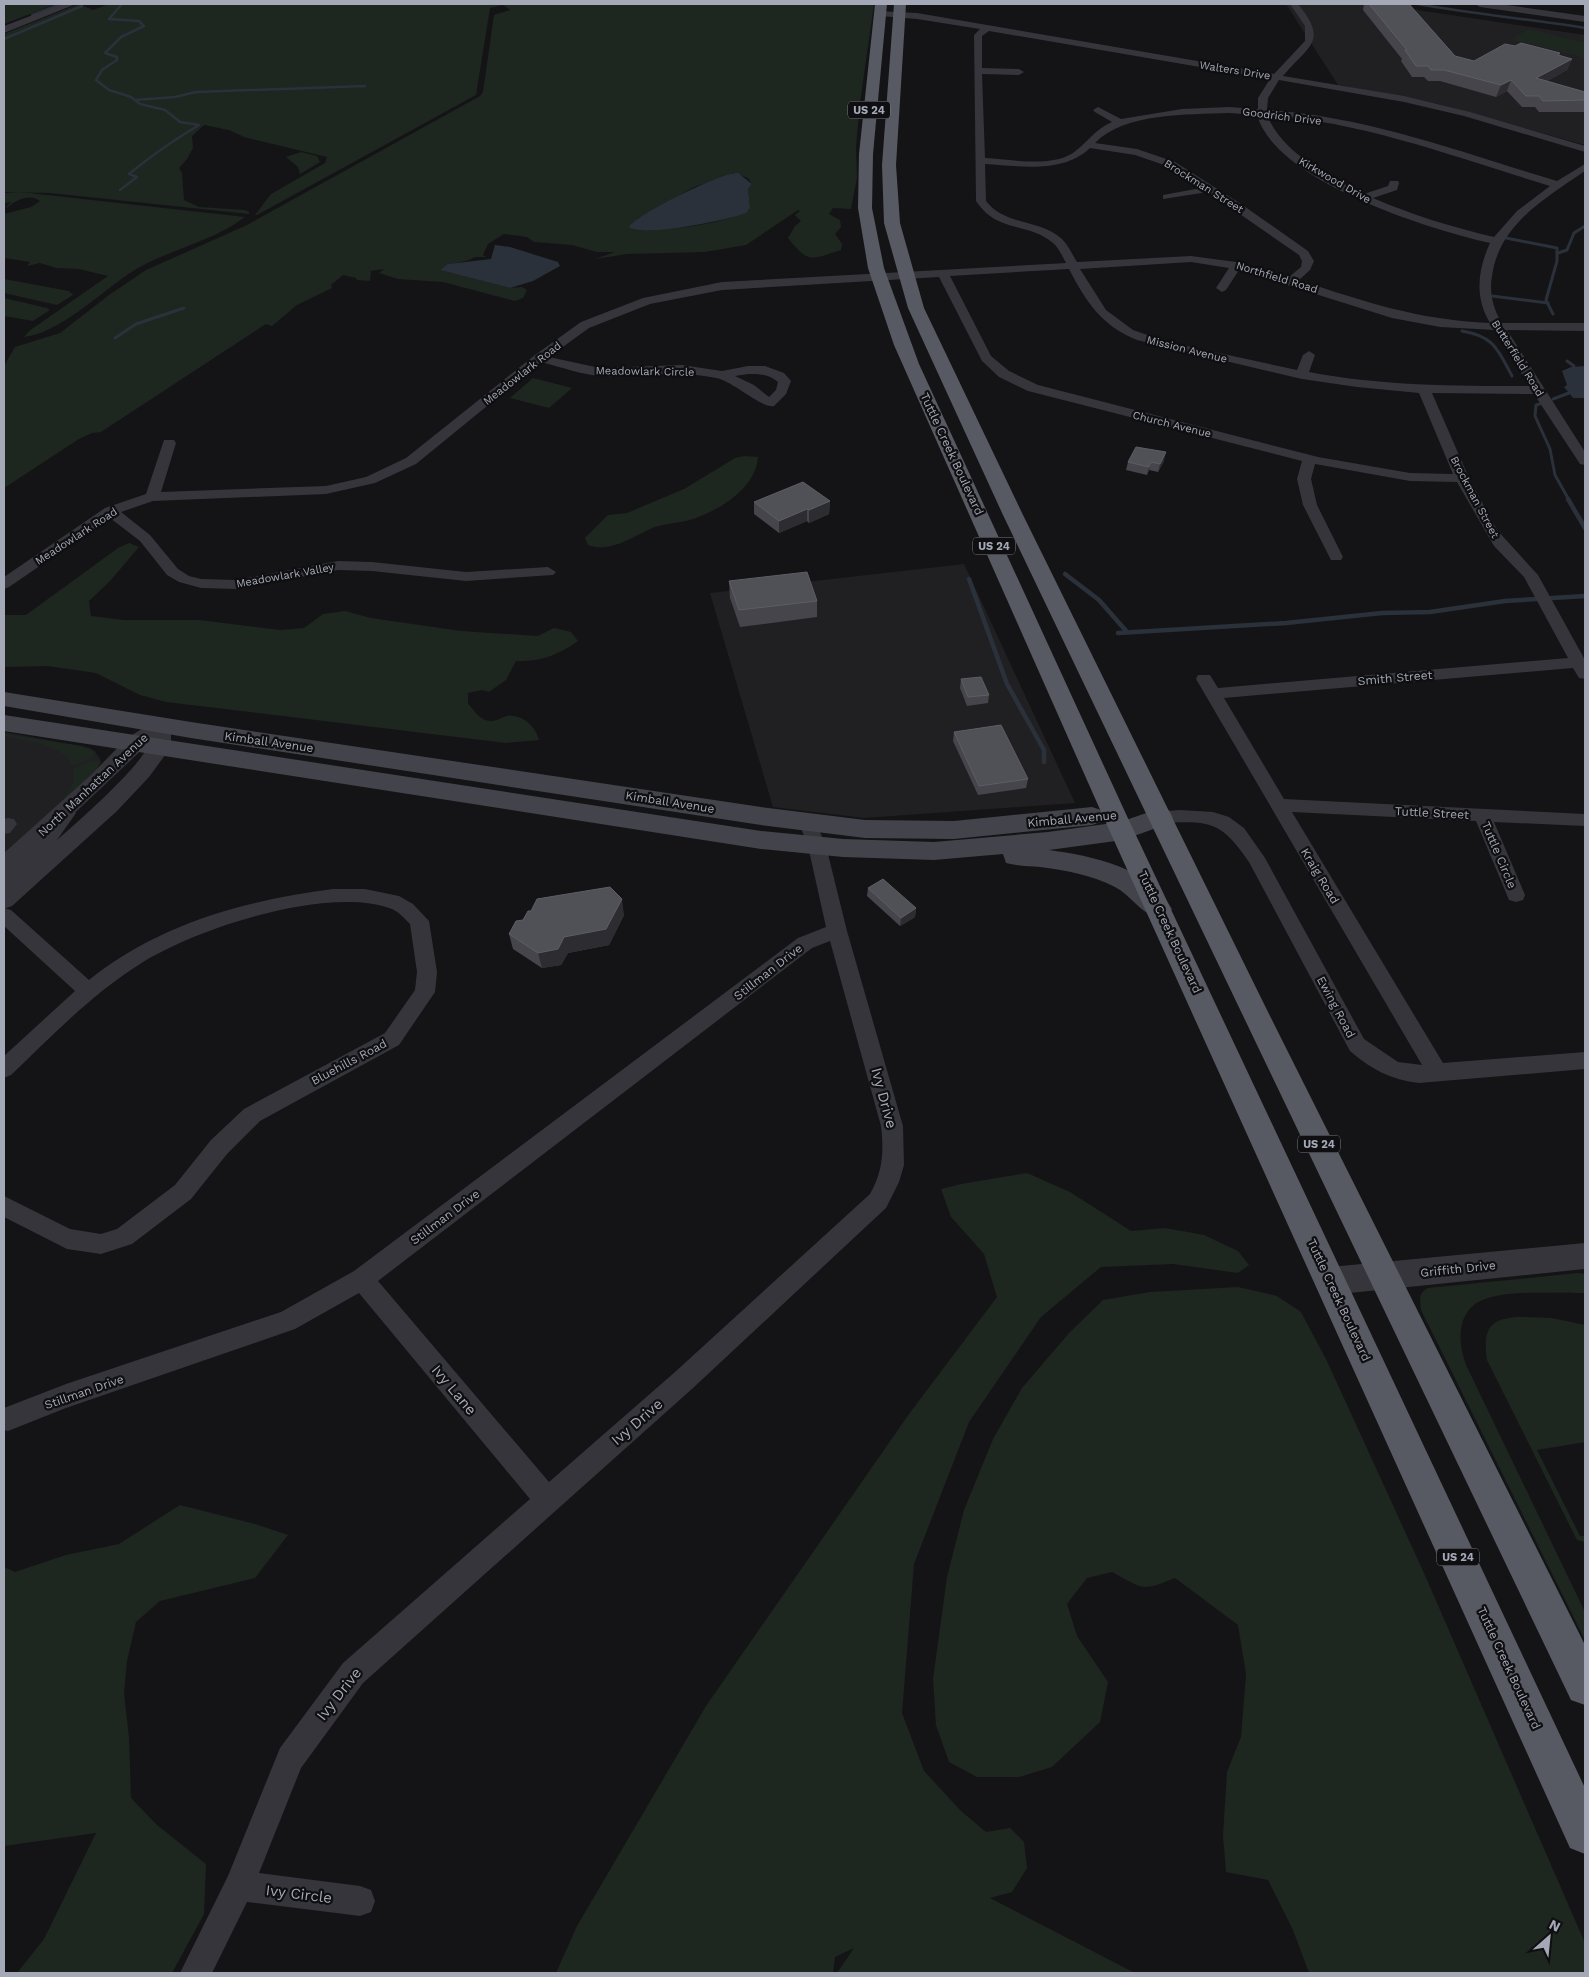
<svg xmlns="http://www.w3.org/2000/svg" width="1589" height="1977" font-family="'Work Sans',sans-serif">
	<rect width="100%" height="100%" fill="#141416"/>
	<g fill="#202023">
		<path d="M1286 4H1377L1585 35V145L1438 104 1338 85Z"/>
		<path d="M964 564 1075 803 864 818 773 807 710 593Z"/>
		<path d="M4 732 90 748 99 757 101 762 94 774 4 854Z"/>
	</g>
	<g fill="#1e2620" fill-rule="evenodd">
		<path d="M4 4H56L4 24Z"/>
		<path d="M79 4 93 10 109 4H874L860 103 856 147 857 178 851 209 833 208 829 214 840 220 841 227 835 234 842 244 841 250C812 259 809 265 788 238L795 226 801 221 795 215 800 211 798 210 746 245 705 252 627 254 595 259 615 252H597L572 245 534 242 527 237 504 234 488 244 483 255 486 257H475C464 264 450 261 440 270L510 288 522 287 527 290 523 298 515 301 443 282 398 279 379 273 384 269 371 271 370 281 357 280 356 278 343 275 331 285 332 288 297 305 272 326 266 324 101 432 92 433 79 439 4 488V366L15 347 60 333 109 295 146 270 247 225 480 96 483 92 494 15 510 10 503 5 490 8 476 95 257 215H255L271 194 325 163 327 157 244 137 229 130 204 125 192 136 193 148 187 159 179 168 182 173 184 200 199 207 245 210 249 212V214L50 193 4 192V34ZM734 173 748 178 752 184 748 189 750 208C733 224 659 232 634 230L637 219 694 187Z"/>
		<path d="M1529 29 1585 43V58L1511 39Z"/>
		<path d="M301 152 317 156 320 162 300 174 298 167 286 157Z"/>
		<path d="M20 192 245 217C210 244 165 249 127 275 99 294 59 333 24 337L29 331 108 276 79 269 56 268 40 263 27 266 30 262 4 258V214L31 207 40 201C28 192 14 202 4 209L11 202 4 203V193Z"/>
		<path d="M4 279 69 291 73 295 57 305 4 293V282L6 281Z"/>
		<path d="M4 298 47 308 50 310 33 321 4 316Z"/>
		<path d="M533 378 572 388 549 408 510 398Z"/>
		<path d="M745 456 758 457C756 488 720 510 693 519 681 523 667 523 655 527 635 535 610 554 588 545L585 538 608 515 627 513 684 489 735 458Z"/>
		<path d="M129 543 139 547 110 581 89 601 91 616 124 620H199L280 630 304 628 323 614 345 611 371 618 461 631 538 636 554 628 571 632 578 641C558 655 541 662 516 661L506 680 489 692 482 690 468 693V703C474 711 481 722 492 721 497 721 502 717 507 716 523 714 536 727 539 740L506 743 166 702 140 695 96 673 47 666 4 667V615H26L118 548Z"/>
		<path d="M4 734 82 746 96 752 90 759 73 766C61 743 27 741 4 736Z"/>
		<path d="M93 760 100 762 96 771 62 802 73 783 74 768Z"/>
		<path d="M1027 1173 1070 1192 1131 1231 1165 1228 1204 1235 1238 1251 1249 1265 1238 1273 1173 1264 1101 1267 1041 1317 969 1422 914 1564 902 1713 924 1771 961 1811 986 1832 1010 1828 1024 1842 1027 1868 1012 1892 990 1898 1135 1973H837L854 1948 835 1957 833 1973H556L577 1926 706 1706 909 1414 997 1297 984 1254 951 1217 941 1189 961 1184Z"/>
		<path d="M1578 1273 1585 1274V1293C1558 1293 1509 1290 1485 1299 1455 1309 1457 1346 1468 1369L1585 1612V1640L1421 1310C1420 1300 1418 1293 1428 1288Z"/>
		<path d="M1238 1287 1277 1296 1301 1312 1326 1359 1424 1573 1585 1943V1973H1309L1293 1930 1268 1880 1226 1872 1223 1835 1227 1772 1241 1737 1246 1674 1238 1625 1175 1578C1141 1592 1144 1589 1112 1572L1087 1578 1067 1604 1077 1636 1108 1682 1100 1722 1052 1767 1019 1777H977L949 1762 936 1725 933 1679 947 1577 964 1510 993 1439 1022 1388 1069 1333 1103 1300 1150 1292Z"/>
		<path d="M1524 1317 1552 1318 1585 1325V1442L1537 1450 1580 1536H1585V1542L1577 1540 1487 1360C1482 1327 1491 1317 1524 1317Z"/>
		<path d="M180 1505 255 1524 288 1535 255 1578 160 1601 136 1622 127 1661 124 1693 129 1737 131 1798 157 1825 206 1864 204 1914 172 1973H17L44 1939 96 1833 4 1846V1567L15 1572 66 1555 119 1544Z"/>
	</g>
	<g fill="#2a313a">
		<path d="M738 173 752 184 748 189 750 208 746 213C728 220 643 238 629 227 634 216 721 172 738 173Z"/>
		<path d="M495 245 510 247 558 262 560 266 533 281 510 288 440 270 448 264 491 259Z"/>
		<path d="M1585 366V398H1573L1564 387 1567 385 1562 371 1571 367Z"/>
	</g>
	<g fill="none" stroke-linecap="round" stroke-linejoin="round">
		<g stroke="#2a313a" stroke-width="2.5">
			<path d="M1418 4C1473 14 1529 19 1585 28"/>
			<path d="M32 15 61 4"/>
			<path d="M4 39 82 6"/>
			<path d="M135 100 175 97 196 92 365 86"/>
			<path d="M120 190 137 177 129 174C152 155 174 140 199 125L180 122 165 110 140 104 131 97 109 90 96 80 102 70 117 60V57L105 53 121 37 144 26 139 21 109 19 122 4"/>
		</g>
		<g stroke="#2a313a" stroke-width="3">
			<path d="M1506 238 1557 248V261L1546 300 1553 314"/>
			<path d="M1558 253 1567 250 1574 233 1585 226"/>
			<path d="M1492 296 1548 303"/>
			<path d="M1462 331C1494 336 1498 350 1512 376"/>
			<path d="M115 338 136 324 184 308"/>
			<path d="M1567 361 1574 366"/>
			<path d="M1553 399 1569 393"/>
			<path d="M1540 404 1536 405 1535 416 1550 449 1555 475 1569 500"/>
		</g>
		<g stroke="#2a313a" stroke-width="4.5">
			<path d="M1568 499 1585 528"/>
			<path d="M1065 574 1099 600 1127 632"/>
			<path d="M969 579 1007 684 1044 750V762"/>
			<path d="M1118 633 1286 623 1382 613 1430 612 1505 601 1585 596"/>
		</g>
		<g fill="#35353b" fill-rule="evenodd">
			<path d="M1290 4H1298C1329 42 1309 45 1283 76L1404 96 1470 112 1585 146V152L1464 116 1404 102 1279 80 1268 98 1267 110C1366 116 1463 153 1557 181L1585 164V171C1546 198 1499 224 1492 276 1489 292 1493 309 1502 323H1585V331L1507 330 1585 452V465L1580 464 1534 394 1432 393 1469 478 1497 530 1538 575 1585 660V679L1579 678 1573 668 1224 698 1284 799 1585 814V826L1494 822 1525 895 1523 900 1516 902 1509 900 1507 895 1476 821 1292 812 1443 1063 1585 1052V1069L1419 1083C1391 1080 1371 1069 1350 1051L1249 862C1220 820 1210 821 1161 823L1155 822 1152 817 1155 812 1180 810 1213 812 1229 817 1244 828 1265 858 1364 1039 1398 1062 1422 1065 1196 679 1198 675H1210L1218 688 1568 658 1524 577 1494 546 1457 482 1410 481 1315 464 1311 479 1317 505 1343 557 1341 560H1331L1303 505 1297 479 1302 461 1028 391 999 377 982 361 939 277 722 290 650 304 589 328 549 357 600 368 682 365 722 371 748 366H765L784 373 791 381 786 394 774 406C762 409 733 381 716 378 678 370 640 378 601 376 582 375 561 367 541 362L416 464 375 483 326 494 153 501 121 512 150 535 178 569 189 576 201 579 236 580 338 561 372 562 466 572 548 567 556 572 553 575 466 581 372 571 338 570 236 589 201 588 179 582 167 575 140 541 110 518 9 587 4 589V577L105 508 146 494 164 440H174L176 443 161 492 326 486 366 477 406 458 535 355 581 322 643 298 722 282 1066 263C1062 256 1059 248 1053 243 1027 221 998 234 976 201L974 35 980 29 917 19 880 16 876 13 877 11 917 13 1274 74 1305 41V26ZM989 31 1270 79 1258 98V109L1229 107 1182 109 1121 119 1098 107 1093 110 1095 112 1112 122C1095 129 1087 143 1073 153 1049 168 1011 159 985 158L982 74 1019 75 1024 72 1019 69 982 68V36ZM1229 113 1257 115C1276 182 1429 229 1490 243 1478 269 1474 297 1490 323 1419 320 1365 302 1299 280L1310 270 1314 261 1308 251 1241 204 1175 162 1137 149 1095 143C1125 112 1188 115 1229 113ZM1267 115C1364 122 1458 158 1550 186L1517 211 1494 237C1452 227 1412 215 1373 198L1397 190 1399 183 1398 181H1390L1388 186 1364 194C1329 176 1283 154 1267 115ZM1090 148 1135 155 1167 166 1201 188 1163 195V199L1208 192 1299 255 1302 261 1301 267 1289 277 1236 262 1191 256 1077 262C1072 254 1068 245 1062 239 1040 219 1005 226 986 201L985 164C1019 166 1063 174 1090 148ZM1191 262 1229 268 1216 288 1222 292 1226 290 1239 270 1392 318 1440 327 1495 330 1529 386C1455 386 1382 386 1309 372L1315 355 1309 351 1303 355 1297 370 1168 342 1133 330 1106 310 1080 269ZM1069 269C1086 302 1102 326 1137 340L1302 379 1357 387 1419 393 1453 474 1410 473 1318 457 1038 385 1009 371 991 356 950 276ZM748 374C760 374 769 374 778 382L776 390 769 397 754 385 735 376Z"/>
			<path d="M67 807 73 809 76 813 50 850 11 886 4 888V870L38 840 61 809Z"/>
			<path d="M808 817 814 818 826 846 847 931 903 1126 904 1165 899 1182 886 1208 693 1388 363 1683 301 1768 259 1873 360 1886 371 1890 375 1901 371 1912 360 1916 247 1902 212 1973H180L228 1876 280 1748 343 1663 530 1499 359 1293 295 1329 66 1408 8 1431 4 1430V1408L66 1384 281 1312 354 1271 798 938 826 927 808 846 799 823 802 818ZM830 941 881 1126C884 1151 883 1171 870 1194L675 1372 549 1482 378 1281 812 948Z"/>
			<path d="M8 818 14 819 17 824 10 833 4 834V819Z"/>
			<path d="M333 889H365L399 896 413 904 429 921 437 972 435 992 399 1045 260 1121 227 1154 191 1199 132 1244 101 1254 67 1249 4 1217V1196L70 1229 101 1234 117 1229 175 1185 211 1140 244 1109 385 1033 415 990 417 972 410 924C404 918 397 910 389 908 326 886 194 929 140 964 92 994 52 1036 11 1075L4 1078V1056L75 991 4 926V908L11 910 89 980C158 924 246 900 333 889Z"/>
		</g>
		<g fill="#35353b" fill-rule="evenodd">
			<path d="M62 4H76L4 33V26Z"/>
			<path d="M1475 4H1500L1585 16V22L1480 7Z"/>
			<path d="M160 718 167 720 171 725V747L149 777 117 811 12 906 4 909V886C30 863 143 770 149 743L12 872 4 874V853L91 775 127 738 150 724 153 720Z"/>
			<path d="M1585 1243V1269L1330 1295 1320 1291 1315 1281 1320 1271 1330 1267Z"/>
		</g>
		<g fill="#43444b" fill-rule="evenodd">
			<path d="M4 692 191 722 761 807 865 820 954 821 1092 807 1101 810 1104 816 1101 822 1092 825 954 839 865 838 761 825 191 738 4 706Z"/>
			<path d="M4 715 761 831 843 839 934 842 1048 832 1120 822 1161 808 1170 811 1173 817 1170 823 1123 840 1049 850C1092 856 1149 867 1172 909L1168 916C1146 923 1133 896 1115 887 1092 875 1065 870 1040 867 1029 866 1017 866 1006 863L1003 854 934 860 843 857 761 849 4 731Z"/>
		</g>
		<g fill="#585a63" fill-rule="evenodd">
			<path d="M875 4H887L873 154 872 208 884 268 919 364 1126 814 1585 1788V1854L1570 1848 1102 814 894 345 868 268 858 208 859 154Z"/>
			<path d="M894 4H906L896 165 900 223 924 308 1023 515 1268 1012 1585 1645V1705L1571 1700 1003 515 908 308 884 223 882 165Z"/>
		</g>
	</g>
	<g fill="#45454b">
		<path d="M1364 4H1409L1455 56 1474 61 1515 46 1560 53 1559 55 1572 59 1567 70 1547 81 1585 92V112H1539L1535 107H1522L1507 91 1496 97 1440 81H1428L1424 77H1412L1401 61 1402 59 1363 10Z"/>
		<path d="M1164 461 1158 472 1149 470 1147 475 1126 470 1128 462Z"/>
		<path d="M830 501 829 514 809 523 807 521 779 533 754 514V502Z"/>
		<path d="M729 581 817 601V617L740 627 730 598Z"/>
		<path d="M961 679 989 695 988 703 967 706 960 688Z"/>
		<path d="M954 732 1028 779 1026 788 978 795 953 741Z"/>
		<path d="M868 888 916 908 915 917 900 926 867 896Z"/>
		<path d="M531 911 624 915 609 945 568 953 561 965 542 968 513 949 509 934 523 920Z"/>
	</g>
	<g fill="#2d2d31">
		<path d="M1572 59 1567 70 1532 89 1536 78Z"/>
		<path d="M1511 80 1507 91 1496 97 1501 85Z"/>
		<path d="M1166 452 1164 461 1158 472 1160 464Z"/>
		<path d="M1151 462 1149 470 1147 475 1149 467Z"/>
		<path d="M830 501 829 514 809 523V510Z"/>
		<path d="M807 509V521L779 533V521Z"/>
		<path d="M622 899 624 915 609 945 568 953 561 965 542 968 538 953 564 937Z"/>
		<path d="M916 908 915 917 900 926 901 918Z"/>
	</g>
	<g fill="#505057" stroke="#5d5e66">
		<path d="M1369 4H1409L1455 56 1474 61 1505 44 1515 46 1521 43 1560 53 1558 55 1572 59 1536 78 1585 92V100L1543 101 1539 96H1526L1511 80 1501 85 1444 70H1431L1428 66H1416L1405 50H1407Z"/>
		<path d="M1136 447 1166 452 1160 464 1151 462 1149 467 1128 462Z"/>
		<path d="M803 482 830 501 809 510 807 509 779 521 754 502Z"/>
		<path d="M807 572 817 601 739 610 729 581Z"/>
		<path d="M981 677 989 695 968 697 961 679Z"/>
		<path d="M1001 725 1028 779 979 786 954 732Z"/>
		<path d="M883 879 916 908 901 918 868 888Z"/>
		<path d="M610 887 622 899 606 929 564 937 558 949 538 953 509 934 516 921 523 920 528 911H531L537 899Z"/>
	</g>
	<g text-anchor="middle" stroke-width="4.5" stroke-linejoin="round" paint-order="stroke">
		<g font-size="11" fill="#a5a9b7" stroke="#0f0f11">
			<text transform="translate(1235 70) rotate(9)" y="4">Walters Drive</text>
			<text transform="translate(1282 116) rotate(7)" y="4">Goodrich Drive</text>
			<text transform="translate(1335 180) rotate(30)" y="4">Kirkwood Drive</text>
			<text transform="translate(1204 186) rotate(32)" y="4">Brockman Street</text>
			<text transform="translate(1277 277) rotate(17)" y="4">Northfield Road</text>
			<text transform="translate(1187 349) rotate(14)" y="4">Mission Avenue</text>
			<text transform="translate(1518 358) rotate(58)" y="4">Butterfield Road</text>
			<text transform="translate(645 371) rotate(1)" y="4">Meadowlark Circle</text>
			<text transform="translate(522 373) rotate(-38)" y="4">Meadowlark Road</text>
			<text transform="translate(1172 424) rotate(14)" y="4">Church Avenue</text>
			<text transform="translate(1475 497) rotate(62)" y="4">Brockman Street</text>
			<text transform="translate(76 536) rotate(-33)" y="4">Meadowlark Road</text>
			<text transform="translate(285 575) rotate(-10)" y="4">Meadowlark Valley</text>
		</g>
		<g fill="#0f0f11" stroke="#787b85" stroke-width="1">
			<rect x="848" y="101.5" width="42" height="17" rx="4"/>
			<rect x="973" y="537.5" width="42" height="17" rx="4"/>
			<rect x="1298" y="1135.5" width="42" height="17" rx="4"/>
			<rect x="1437" y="1548.5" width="42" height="17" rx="4"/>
		</g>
		<g font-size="11" font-weight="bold" fill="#a5a9b7">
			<text x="869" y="114">US 24</text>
			<text x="994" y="550">US 24</text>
			<text x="1319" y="1148">US 24</text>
			<text x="1458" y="1561">US 24</text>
		</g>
		<g font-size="12" fill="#a5a9b7" stroke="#0f0f11">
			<text transform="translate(952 454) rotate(65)" y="4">Tuttle Creek Boulevard</text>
			<text transform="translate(1395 678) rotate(-5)" y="4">Smith Street</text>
			<text transform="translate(269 742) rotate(8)" y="4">Kimball Avenue</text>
			<text transform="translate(93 785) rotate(-43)" y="4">North Manhattan Avenue</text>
			<text transform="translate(670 802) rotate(9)" y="4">Kimball Avenue</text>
			<text transform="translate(1432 813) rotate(3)" y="4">Tuttle Street</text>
			<text transform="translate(1072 819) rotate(-5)" y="4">Kimball Avenue</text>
			<text transform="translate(1499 855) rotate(67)" y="4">Tuttle Circle</text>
			<text transform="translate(1320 876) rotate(59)" y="4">Kraig Road</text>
			<text transform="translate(1170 932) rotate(65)" y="4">Tuttle Creek Boulevard</text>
			<text transform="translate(768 972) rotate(-38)" y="4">Stillman Drive</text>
			<text transform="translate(1336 1007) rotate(62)" y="4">Ewing Road</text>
			<text transform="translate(349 1062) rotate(-28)" y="4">Bluehills Road</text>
			<text transform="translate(445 1217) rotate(-37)" y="4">Stillman Drive</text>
			<text transform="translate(1458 1269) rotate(-6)" y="4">Griffith Drive</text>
			<text transform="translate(1339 1300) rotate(65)" y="4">Tuttle Creek Boulevard</text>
			<text transform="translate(84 1392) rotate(-19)" y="4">Stillman Drive</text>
			<text transform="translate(1509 1668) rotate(65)" y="4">Tuttle Creek Boulevard</text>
		</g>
		<g font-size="15" fill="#a5a9b7" stroke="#0f0f11">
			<text transform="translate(884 1098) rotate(75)" y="5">Ivy Drive</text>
			<text transform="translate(454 1390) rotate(50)" y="5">Ivy Lane</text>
			<text transform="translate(637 1422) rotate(-41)" y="5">Ivy Drive</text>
			<text transform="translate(339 1694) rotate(-52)" y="5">Ivy Drive</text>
			<text transform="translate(299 1894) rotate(7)" y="5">Ivy Circle</text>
		</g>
	</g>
	<rect width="1589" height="1977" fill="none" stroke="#a5a9b7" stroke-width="10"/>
	<g transform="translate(1549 1937) rotate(27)" stroke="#0f0f11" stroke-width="4" paint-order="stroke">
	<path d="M0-4L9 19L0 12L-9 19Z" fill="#a5a9b7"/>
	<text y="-8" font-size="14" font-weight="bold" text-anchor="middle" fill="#a5a9b7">N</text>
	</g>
</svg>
